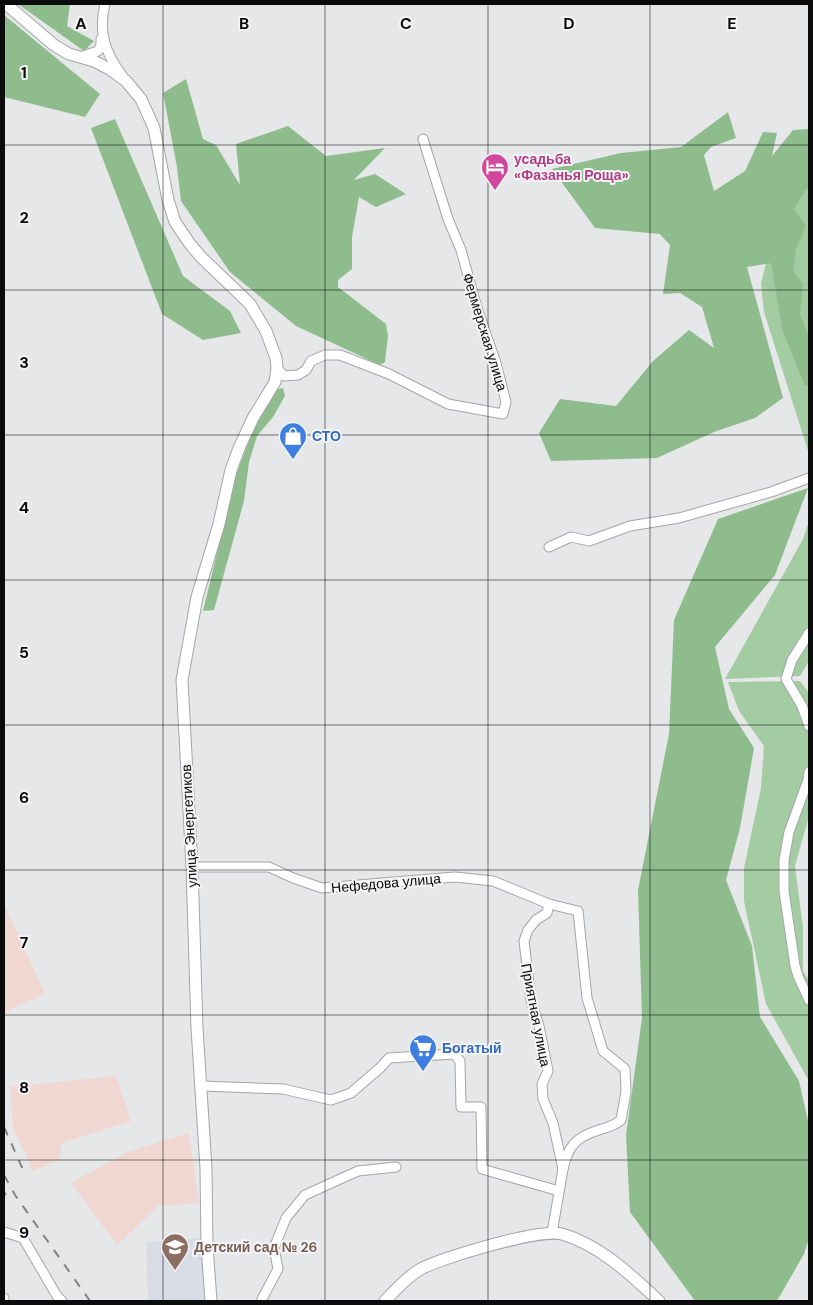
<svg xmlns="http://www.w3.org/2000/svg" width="813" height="1305" font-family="'DM Sans',sans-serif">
	<rect width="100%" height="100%" fill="#e6e7e9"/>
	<path fill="#d8dce4" d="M202 1238 205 1301H148L146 1242Z"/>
	<g fill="#f1d7d1">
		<path d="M4 904 45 994 4 1012Z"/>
		<path d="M116 1076 131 1121 65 1142 61 1145 59 1160 33 1171 13 1128 10 1087Z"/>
		<path d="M189 1133 199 1203 158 1206 117 1245 71 1183 127 1152Z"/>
	</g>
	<g fill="#a4cca3">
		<path d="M809 174V454L764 312 761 284 771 241Z"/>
		<path d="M809 521V661L800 676 725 679 803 539Z"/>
		<path d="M800 681 809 693V816L795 866 803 927V971L809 980V1081L766 1004 744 901V868L761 788 764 746 739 711 728 682Z"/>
	</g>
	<g fill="#8ebc8d">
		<path d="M18 4H70L67 26 94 41 84 51Z"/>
		<path d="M4 15 100 94 85 117 4 97Z"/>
		<path d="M186 79 203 139 216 145 240 185 236 144 288 126 326 156 385 148 354 180 375 174 406 194 376 207 359 197 352 237V269L338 280V287L386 324 388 336 385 362 380 365 296 326 230 272 181 201 177 167 163 93Z"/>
		<path d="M728 112 736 138 711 147 704 155 714 191 745 171 763 132 777 133 772 156 793 130 809 129V189H806L794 209 806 226 796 249 793 271 803 284 800 315 809 336V384L805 386 782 329 771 263 747 267 783 398 755 418 714 432 657 458 551 461 539 433 560 399 616 406 653 361 689 330 714 348 702 307 680 293 663 294 670 245 660 234 595 228 552 169 621 153 681 147Z"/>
		<path d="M115 119 183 276 230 311 241 333 203 340 162 314 91 128Z"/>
		<path d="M283 388 285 396 273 417 257 436 249 462 244 501 214 610 203 611 236 475 251 436 275 390Z"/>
		<path d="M808 488 775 575 715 647 729 709 754 748 740 828 726 880 752 946 760 1017 799 1081 809 1125V1239L804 1254 777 1301H695L630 1212 626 1135 642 1018 638 890 669 734 674 620 718 519Z"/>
	</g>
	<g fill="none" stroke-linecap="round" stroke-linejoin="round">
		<g stroke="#a4a5a6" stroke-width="11">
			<g id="minor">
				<path d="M105 4C98 31 105 54 122 75"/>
				<path d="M80 57 98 51 101 45V39"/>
				<path d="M277 368 284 376 298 375 306 370 311 361 325 355H340L389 374 448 404 503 414 506 402 496 363 477 308 461 250 448 219 423 139"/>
				<path d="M549 547 571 537 589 541 630 526 679 518 771 492 809 478"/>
				<path d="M809 633 792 660 786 679 802 706 809 726"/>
				<path d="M809 772 808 780 789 832 784 860V891L795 966 798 976 809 1000"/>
				<path d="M192 867H269L293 878 322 888 455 877 493 881 549 904 578 911 587 998 603 1051 625 1069 626 1092 621 1120C614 1126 608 1127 599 1130 576 1137 568 1146 563 1169"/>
				<path d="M549 904 547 913 536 920 528 930 524 941 531 1000 539 1026 548 1071 542 1084 543 1099 553 1123 563 1169 552 1233"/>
				<path d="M202 1086 283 1089 331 1100 351 1093 381 1067 389 1058 454 1054 460 1061 461 1107H481L482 1169 559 1191"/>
				<path d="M4 1232 23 1238 57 1296 62 1301"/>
				<path d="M4 1298V1301"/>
				<path d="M263 1301 262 1299 278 1269 274 1248 286 1218 305 1195 358 1171 396 1167"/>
			</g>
		</g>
		<g stroke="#a4a5a6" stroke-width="13">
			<g id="major">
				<path d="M6 4 54 45 69 54 94 61 111 70 126 81 141 99 154 128 168 200 175 222 190 244 201 257 250 304 266 331 276 358 277 368 275 382 253 418 239 448 231 470 219 524 197 597 182 680 192 867 197 1028 206 1168 207 1246 211 1301"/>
				<path d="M385 1301C395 1290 406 1278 419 1270 439 1258 541 1228 562 1234 600 1245 631 1275 659 1301"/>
			</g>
		</g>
		<use href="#minor" stroke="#fff" stroke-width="9"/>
		<use href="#major" stroke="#fff" stroke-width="11"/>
		<g stroke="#818283" stroke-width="2" stroke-dasharray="9 9" stroke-linecap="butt">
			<path d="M4 1127 24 1172"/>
			<path d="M4 1175 15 1195 90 1301"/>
			<path d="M4 1192 6 1195"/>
		</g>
	</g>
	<path fill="none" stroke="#0b0b0c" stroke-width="1" stroke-opacity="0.55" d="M163 4V1301M325 4V1301M488 4V1301M650 4V1301M4 145H809M4 290H809M4 435H809M4 580H809M4 725H809M4 870H809M4 1015H809M4 1160H809"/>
	<defs>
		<g id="hotel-pin" transform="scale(1.4375)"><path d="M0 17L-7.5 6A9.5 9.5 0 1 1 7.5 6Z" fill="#d1479c" stroke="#f3f4f6"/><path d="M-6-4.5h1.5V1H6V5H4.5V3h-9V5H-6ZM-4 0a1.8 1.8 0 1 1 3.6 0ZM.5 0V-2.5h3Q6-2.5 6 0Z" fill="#fff"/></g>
		<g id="shop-pin" transform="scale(1.4375)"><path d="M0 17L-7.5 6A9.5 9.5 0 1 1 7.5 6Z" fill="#3f7fe0" stroke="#f3f4f6"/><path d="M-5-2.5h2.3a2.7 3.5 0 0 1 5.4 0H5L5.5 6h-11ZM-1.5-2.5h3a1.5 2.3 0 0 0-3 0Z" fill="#fff"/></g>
		<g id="supermarket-pin" transform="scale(1.4375)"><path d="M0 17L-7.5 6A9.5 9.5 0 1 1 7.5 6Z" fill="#3f7fe0" stroke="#f3f4f6"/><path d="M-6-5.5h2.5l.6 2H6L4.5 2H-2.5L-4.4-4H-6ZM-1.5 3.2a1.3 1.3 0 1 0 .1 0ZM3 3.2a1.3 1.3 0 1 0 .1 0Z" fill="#fff"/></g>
		<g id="school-pin" transform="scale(1.4375)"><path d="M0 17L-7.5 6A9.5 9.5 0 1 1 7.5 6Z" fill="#8d6e63" stroke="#f3f4f6"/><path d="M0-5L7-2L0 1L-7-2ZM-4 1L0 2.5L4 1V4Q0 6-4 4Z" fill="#fff"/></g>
	</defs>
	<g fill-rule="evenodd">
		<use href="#hotel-pin" x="495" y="167"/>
		<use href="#shop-pin" x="293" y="436"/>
		<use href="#supermarket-pin" x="423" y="1048"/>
		<use href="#school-pin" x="175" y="1247"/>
	</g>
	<g text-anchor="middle" stroke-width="4" stroke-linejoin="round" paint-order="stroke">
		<g font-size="14" font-weight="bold" fill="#b23c85" stroke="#f3f4f6" text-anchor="start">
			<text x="514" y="164">усадьба<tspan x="514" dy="16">«Фазанья Роща»</tspan></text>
		</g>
		<g font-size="14" fill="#0b0b0c" stroke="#f3f4f6">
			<text transform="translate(485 332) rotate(73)" y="5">Фермерская улица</text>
			<text transform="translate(189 826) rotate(-93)" y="5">улица Энергетиков</text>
			<text transform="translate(386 883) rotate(-5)" y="5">Нефедова улица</text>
			<text transform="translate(536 1015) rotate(79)" y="5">Приятная улица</text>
		</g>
		<g font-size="14" font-weight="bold" fill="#366cbe" stroke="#f3f4f6" text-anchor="start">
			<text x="312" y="441">СТО</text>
			<text x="442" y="1053">Богатый</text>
		</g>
		<g font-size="14" font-weight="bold" fill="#785e54" stroke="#f3f4f6" text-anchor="start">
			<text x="194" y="1252">Детский сад № 26</text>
		</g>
	</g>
	<g font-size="16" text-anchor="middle" font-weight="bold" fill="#0b0b0c" stroke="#f3f4f6" stroke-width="4" stroke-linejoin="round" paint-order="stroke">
		<text x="81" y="29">A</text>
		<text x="244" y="29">B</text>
		<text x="406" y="29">C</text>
		<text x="569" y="29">D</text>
		<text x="732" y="29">E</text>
		<text x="24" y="78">1</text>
		<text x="24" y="223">2</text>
		<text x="24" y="368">3</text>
		<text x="24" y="513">4</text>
		<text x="24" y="658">5</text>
		<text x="24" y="803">6</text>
		<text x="24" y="948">7</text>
		<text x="24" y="1093">8</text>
		<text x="24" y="1238">9</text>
	</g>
	<rect width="813" height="1305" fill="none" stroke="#0b0b0c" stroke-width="10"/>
</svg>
